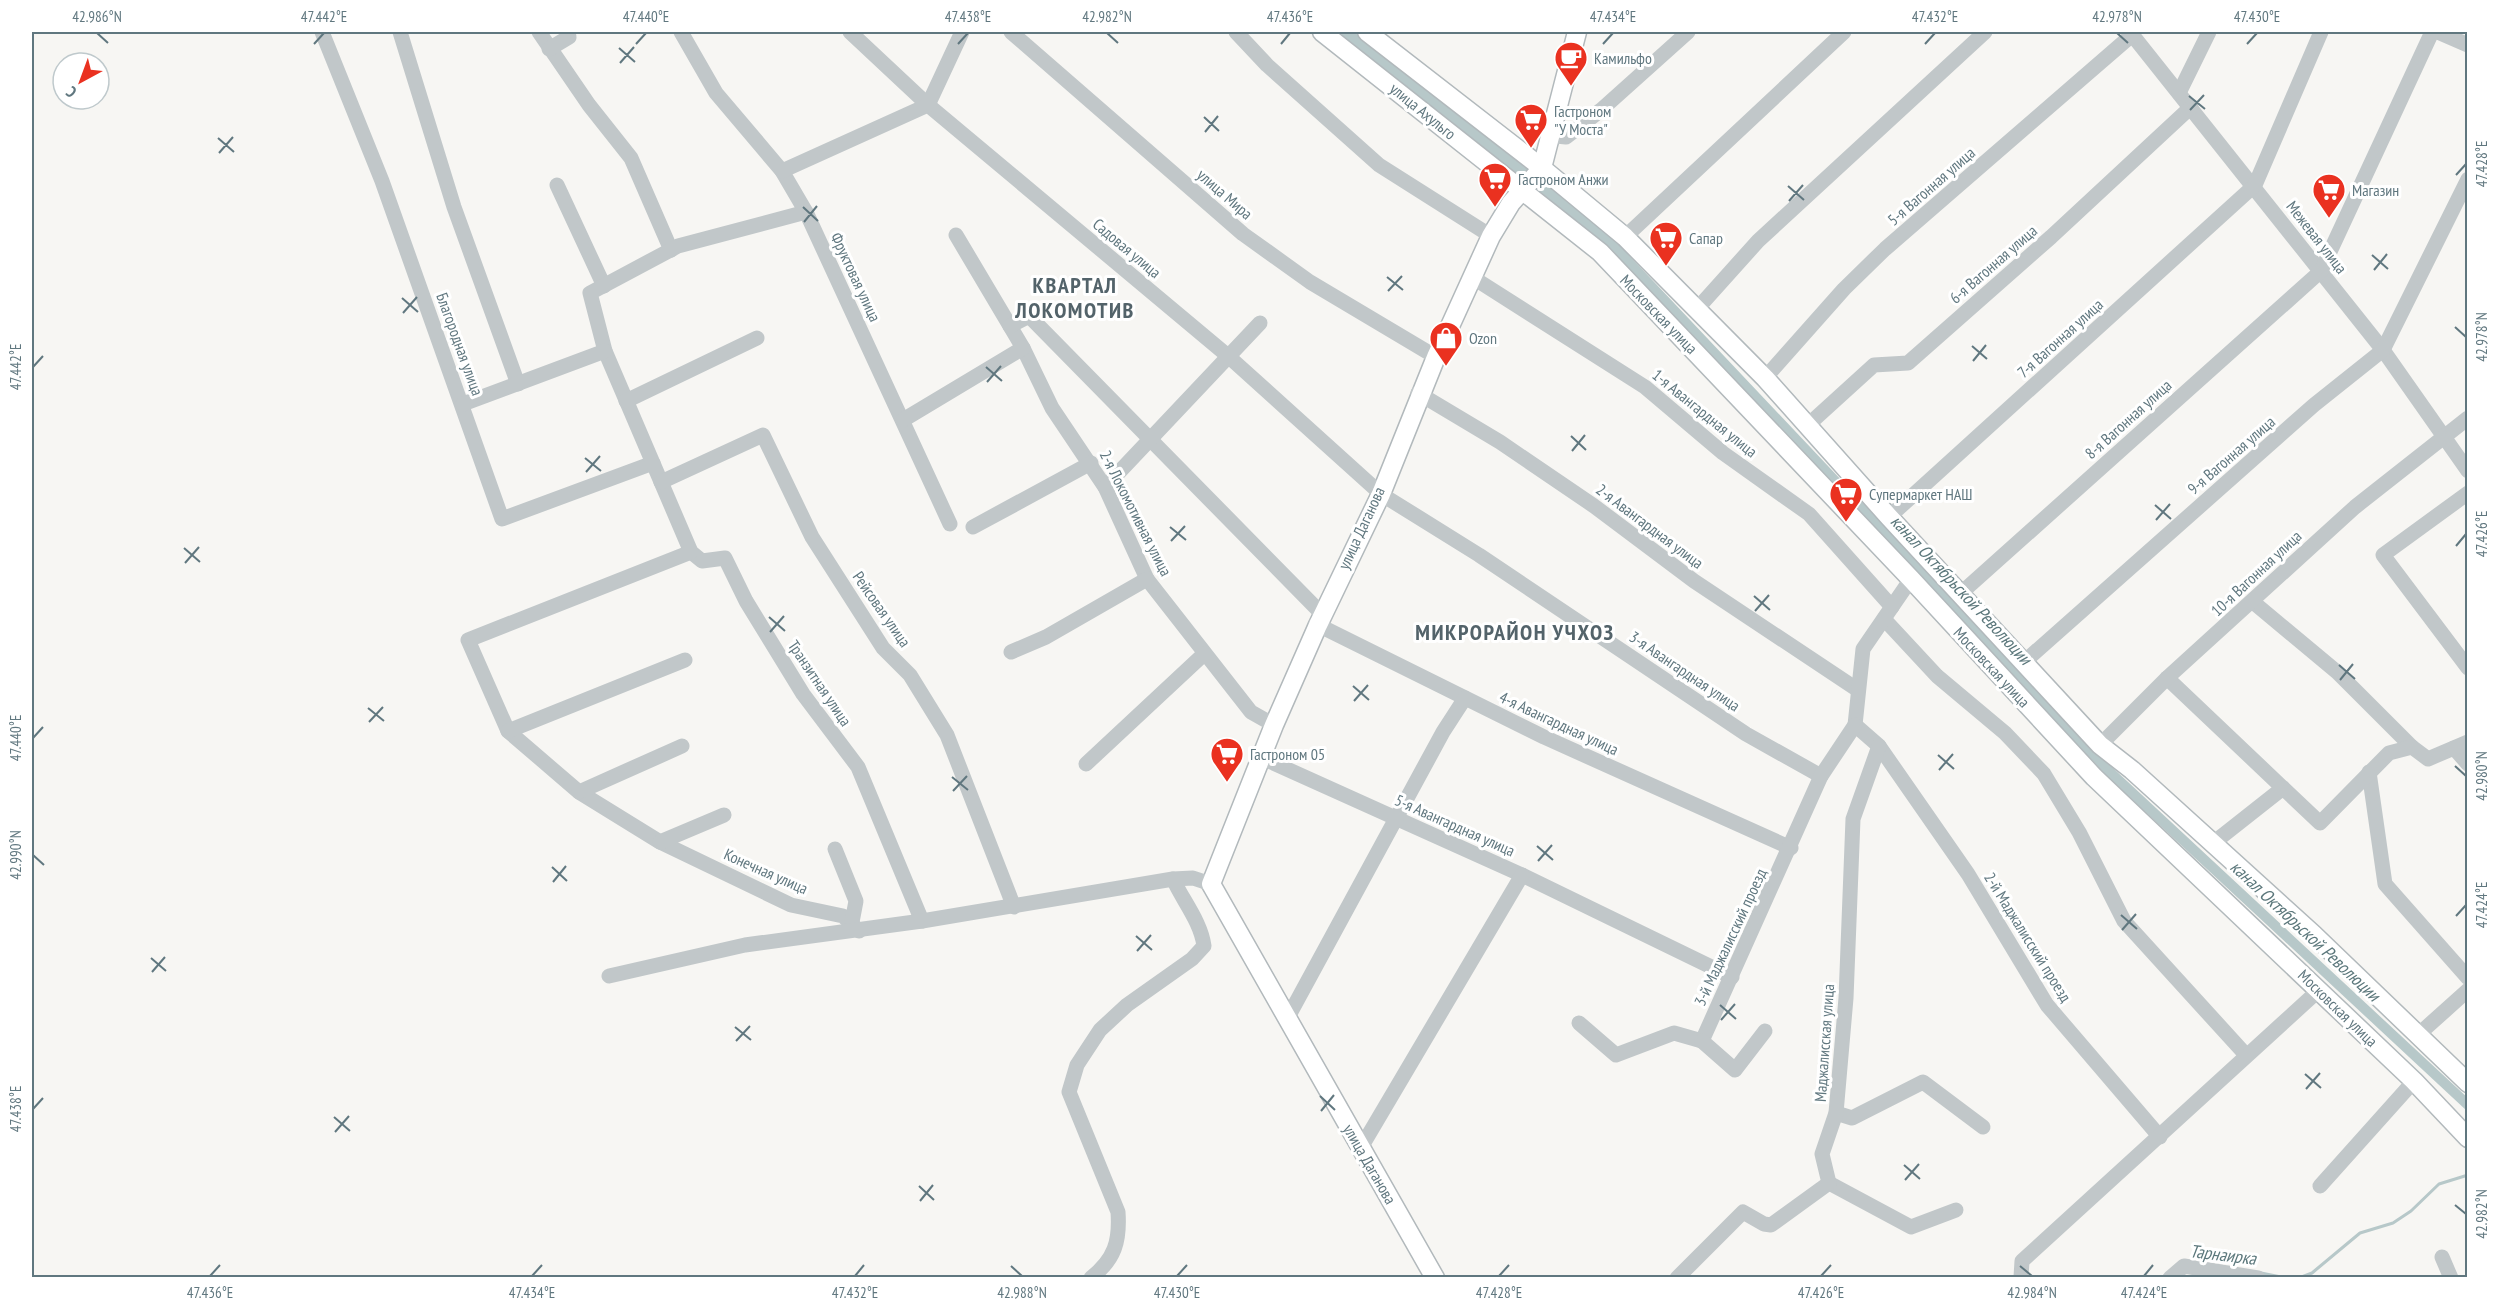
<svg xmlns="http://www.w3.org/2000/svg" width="2499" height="1309" font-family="'PT Sans Narrow',sans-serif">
	<rect width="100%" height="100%" fill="#f7f6f3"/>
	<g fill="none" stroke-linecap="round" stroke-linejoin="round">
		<g stroke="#b7c8c9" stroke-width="3">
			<path d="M2261 1273 2286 1278"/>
			<path d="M2299 1278 2312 1273 2360 1233 2393 1223 2411 1211 2439 1184 2468 1175"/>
		</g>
		<path stroke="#b7c8c9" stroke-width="10" d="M1346 32 1596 230 1619 252 2112 774 2468 1105"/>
		<g stroke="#b2b9bc" stroke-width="21">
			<g id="major">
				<path d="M1322 32 1600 252 1911 579 2094 777 2414 1081 2468 1138"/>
				<path d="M1367 32 1537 164 1625 237 1765 378 1889 517 2100 745 2132 770 2314 935 2468 1083"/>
				<path d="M1435 1278 1211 884 1274 725 1318 625 1381 494 1436 357 1491 236 1511 203 1542 168 1577 32"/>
			</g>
		</g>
		<g stroke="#c1c7c9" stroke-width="15">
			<path d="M322 32 382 181 502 519 653 463"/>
			<path d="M400 32 454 207 518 384"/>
			<path d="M539 32 589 105 631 158 671 250"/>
			<path d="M681 32 716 93 782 171 806 212 950 524"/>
			<path d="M850 32 928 105 1228 356 1381 494 1479 555 1746 734 1821 776"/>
			<path d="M1011 32 1243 234 1310 282 1436 357"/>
			<path d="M1236 32 1267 65 1379 165 1491 236"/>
			<path d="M2130 32 2383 350 2468 471"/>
			<path d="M2438 32 2468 45"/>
			<path d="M549 49 569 37 568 32"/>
			<path d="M2179 93 2209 32"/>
			<path d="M1546 135 1566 137 1601 110 1688 32"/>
			<path d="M782 171 928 105 962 32"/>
			<path d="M557 185 604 286"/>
			<path d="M806 212 678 246 590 293 605 351 691 552 702 561 725 558 746 601 803 694 858 767 922 921"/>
			<path d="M956 235 1023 348 1052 408 1105 487 1147 579 1251 712 1274 725"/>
			<path d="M1625 237 1844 32"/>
			<path d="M1472 277 1645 387 1723 453 1809 514 1892 607"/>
			<path d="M1697 309 1758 241 1985 32"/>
			<path d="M1010 326 1029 316 1323 615"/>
			<path d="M1765 378 1844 289 1885 249 2132 35"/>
			<path d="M1418 393 1500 442 1594 506 1694 581 1858 690"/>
			<path d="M626 401 757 338"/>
			<path d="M463 404 605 351"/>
			<path d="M903 420 1023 348"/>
			<path d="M1808 425 1874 365 1908 363 2051 237 2191 107"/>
			<path d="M661 482 763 435 812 537 883 648 910 675 947 735 1014 907"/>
			<path d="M1105 487 1260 323"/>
			<path d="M2468 493 2383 555 2468 668"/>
			<path d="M1889 517 2255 185 2321 32"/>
			<path d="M973 527 1091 463"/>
			<path d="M691 552 468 640 508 731 579 792 660 842 791 905 843 916 859 931"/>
			<path d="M1960 594 2321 271 2432 32"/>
			<path d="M2253 602 2337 672 2412 747"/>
			<path d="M1884 619 1937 676 2005 733 2044 774 2079 832 2124 921 2246 1055"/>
			<path d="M1316 624 1544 737 1791 848"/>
			<path d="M1011 652 1046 637 1147 579"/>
			<path d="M2024 662 2314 405 2383 350 2468 179"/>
			<path d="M2167 678 2283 788"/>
			<path d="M1855 725 1879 746 1968 874 2047 1005 2160 1137"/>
			<path d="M1855 725 1863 649 1911 579"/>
			<path d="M508 731 685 660"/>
			<path d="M2100 745 2167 678 2355 507 2468 418"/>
			<path d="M2454 748 2468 764"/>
			<path d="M1258 756 1522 875 1732 977"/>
			<path d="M1086 764 1204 654"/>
			<path d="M2369 772 2385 884 2468 978"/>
			<path d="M579 792 682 746"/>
			<path d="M660 842 724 815"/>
			<path d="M2212 844 2283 788 2320 823 2389 753 2412 747 2428 759 2468 742"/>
			<path d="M835 849 856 901 852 922"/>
			<path d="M609 976 745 945 922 921 1173 879 1193 878 1211 884"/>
			<path d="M1287 1019 1443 732 1465 698"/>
			<path d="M1579 1023 1616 1055 1674 1033 1702 1041 1821 776 1855 725"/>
			<path d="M2419 1034 2468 990"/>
			<path d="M1702 1041 1735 1070 1765 1031"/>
			<path d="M1836 1113 1852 1118 1923 1082 1983 1127"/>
			<path d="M1359 1151 1522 875"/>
			<path d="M1829 1183 1911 1227 1956 1210"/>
			<path d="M2320 1186 2414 1081"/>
			<path d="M2442 1257 2451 1278"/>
			<path d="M2021 1277 2022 1261 2319 990"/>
			<path d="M1091 1278C1115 1259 1120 1241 1118 1212L1069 1092 1077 1065 1100 1030 1127 1005 1192 959 1204 946C1201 922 1183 901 1173 879"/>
			<path d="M1677 1278 1743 1212 1764 1224 1771 1225 1829 1183 1822 1154 1836 1113 1846 998 1853 819 1879 746"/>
			<path d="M2170 1278 2184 1266 2258 1278"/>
		</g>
		<use href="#major" stroke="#fff" stroke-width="18"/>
	</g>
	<path fill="none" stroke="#60777f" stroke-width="2" d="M97 33 108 43M1107 33 1118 43M2117 33 2128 43M314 44 324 33M636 44 646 33M958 44 968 33M1281 44 1290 33M1603 44 1613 33M1925 44 1935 33M2247 44 2257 33M619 48 635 62M620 63 634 47M2189 96 2205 109M2190 110 2204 95M1204 117 1219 131M1205 132 1218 116M218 138 234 152M219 153 233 137M2456 175 2466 164M1788 186 1804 200M1789 201 1803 185M803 207 818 221M804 222 817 206M2372 255 2388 269M2374 270 2387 254M1387 277 1403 290M1388 291 1402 276M402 298 418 312M403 313 417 297M2455 327 2466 337M1972 346 1987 359M1973 361 1986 345M33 367 43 356M986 367 1002 381M987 382 1001 366M1571 436 1586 450M1572 451 1585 435M585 458 601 471M586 472 600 456M2155 505 2171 519M2156 520 2170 504M1170 527 1186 540M1171 541 1185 526M2456 546 2466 534M184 548 200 562M185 563 199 547M1754 596 1770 610M1755 611 1769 595M769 617 785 631M770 632 784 616M2339 665 2355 679M2340 680 2353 664M1353 686 1369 700M1354 701 1368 685M368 708 384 721M369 722 383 707M33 738 43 727M1938 755 1954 769M2455 766 2466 776M1939 770 1953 754M952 777 968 790M953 791 967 776M1537 846 1553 860M33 855 44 865M1538 861 1552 845M552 867 567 881M553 882 566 866M2121 915 2137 929M2456 916 2466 905M2122 930 2136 914M1136 936 1152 950M1137 951 1151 935M151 958 166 971M152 972 165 957M1720 1005 1736 1019M1721 1020 1735 1004M735 1027 751 1040M736 1041 750 1026M2305 1074 2321 1088M2306 1089 2320 1073M1320 1096 1335 1110M33 1109 43 1098M1321 1111 1334 1095M334 1117 350 1131M335 1132 349 1116M1904 1165 1920 1179M1905 1180 1919 1164M919 1186 934 1200M920 1201 933 1185M2455 1205 2466 1214M1011 1266 1022 1276M2020 1266 2032 1276M210 1276 220 1265M532 1276 542 1265M855 1276 864 1265M1177 1276 1187 1265M1499 1276 1509 1265M1821 1276 1831 1265M2144 1276 2153 1265"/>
	<defs>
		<g id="cafe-pin" transform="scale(1.725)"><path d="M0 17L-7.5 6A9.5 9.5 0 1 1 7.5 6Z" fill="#ea3120" stroke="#fff"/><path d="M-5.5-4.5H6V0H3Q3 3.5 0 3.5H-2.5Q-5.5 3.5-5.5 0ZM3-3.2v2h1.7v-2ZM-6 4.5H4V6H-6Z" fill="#fff"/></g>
		<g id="supermarket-pin" transform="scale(1.725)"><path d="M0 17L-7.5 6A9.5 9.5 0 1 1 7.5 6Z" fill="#ea3120" stroke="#fff"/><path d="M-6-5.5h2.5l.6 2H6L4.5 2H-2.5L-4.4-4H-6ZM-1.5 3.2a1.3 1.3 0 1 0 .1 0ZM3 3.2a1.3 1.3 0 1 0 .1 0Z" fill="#fff"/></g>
		<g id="shop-pin" transform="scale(1.725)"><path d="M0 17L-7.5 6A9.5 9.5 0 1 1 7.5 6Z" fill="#ea3120" stroke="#fff"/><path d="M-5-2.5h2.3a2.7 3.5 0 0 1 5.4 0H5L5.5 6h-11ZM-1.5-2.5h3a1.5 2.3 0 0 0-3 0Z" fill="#fff"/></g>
	</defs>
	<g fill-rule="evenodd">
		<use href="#cafe-pin" x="1571" y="58"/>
		<use href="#supermarket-pin" x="1531" y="120"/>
		<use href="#supermarket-pin" x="1495" y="179"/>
		<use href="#supermarket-pin" x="2329" y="190"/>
		<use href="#supermarket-pin" x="1666" y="238"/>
		<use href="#shop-pin" x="1446" y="338"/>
		<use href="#supermarket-pin" x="1846" y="494"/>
		<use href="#supermarket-pin" x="1227" y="754"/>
	</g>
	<g text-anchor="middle" stroke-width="6" stroke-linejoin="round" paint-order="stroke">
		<g font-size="16" fill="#60777f" stroke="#fff" text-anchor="start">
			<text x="1594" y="64">Камильфо</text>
			<text x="1554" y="117">Гастроном<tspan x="1554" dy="18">"У Моста"</tspan></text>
			<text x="1518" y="185">Гастроном Анжи</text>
			<text x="2352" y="196">Магазин</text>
			<text x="1689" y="244">Сапар</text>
			<text x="1469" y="344">Ozon</text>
			<text x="1869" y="500">Супермаркет НАШ</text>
			<text x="1250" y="760">Гастроном 05</text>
		</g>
		<g font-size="16" fill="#60777f" stroke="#fff">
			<text transform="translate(1423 111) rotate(39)" y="6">улица Ахульго</text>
			<text transform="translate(1931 186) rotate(-41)" y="6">5-я Вагонная улица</text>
			<text transform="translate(1225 194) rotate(41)" y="6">улица Мира</text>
			<text transform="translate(2317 237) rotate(52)" y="6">Межевая улица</text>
			<text transform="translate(1127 248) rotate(40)" y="6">Садовая улица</text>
			<text transform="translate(1993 264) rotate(-41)" y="6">6-я Вагонная улица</text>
			<text transform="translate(856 277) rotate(65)" y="6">Фруктовая улица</text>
			<text transform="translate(1659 314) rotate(46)" y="6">Московская улица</text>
			<text transform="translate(2060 338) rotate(-42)" y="6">7-я Вагонная улица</text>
			<text transform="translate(460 344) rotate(70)" y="6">Благородная улица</text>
			<text transform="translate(1705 413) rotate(39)" y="6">1-я Авангардная улица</text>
			<text transform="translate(2128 419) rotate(-42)" y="6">8-я Вагонная улица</text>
			<text transform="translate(2231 455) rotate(-41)" y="6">9-я Вагонная улица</text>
			<text transform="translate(1136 513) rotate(63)" y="6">2-я Локомотивная улица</text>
			<text transform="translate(1650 526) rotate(37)" y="6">2-я Авангардная улица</text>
			<text transform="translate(1361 528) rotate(-65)" y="6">улица Даганова</text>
			<text transform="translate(2256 573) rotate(-43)" y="6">10-я Вагонная улица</text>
			<text transform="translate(882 609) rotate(55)" y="6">Рейсовая улица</text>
			<text transform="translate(1992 667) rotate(47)" y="6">Московская улица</text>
			<text transform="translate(1685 671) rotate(34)" y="6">3-я Авангардная улица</text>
			<text transform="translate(820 683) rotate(56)" y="6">Транзитная улица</text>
			<text transform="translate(1559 723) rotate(25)" y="6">4-я Авангардная улица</text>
			<text transform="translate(1455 825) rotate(24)" y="6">5-я Авангардная улица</text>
			<text transform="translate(766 871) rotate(24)" y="6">Конечная улица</text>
			<text transform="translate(1730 937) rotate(-65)" y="6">3-й Маджалисский проезд</text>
			<text transform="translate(2028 937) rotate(58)" y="6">2-й Маджалисский проезд</text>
			<text transform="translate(2338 1008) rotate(44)" y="6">Московская улица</text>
			<text transform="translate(1824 1043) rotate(-86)" y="6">Маджалисская улица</text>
			<text transform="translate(1370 1164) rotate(60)" y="6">улица Даганова</text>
		</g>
		<g font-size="18" font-style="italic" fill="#5b777b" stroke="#fff">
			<text transform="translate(1961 590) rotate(47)" y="6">канал Октябрьской Революции</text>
			<text transform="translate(2305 931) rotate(43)" y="6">канал Октябрьской Революции</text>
			<text transform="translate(2223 1255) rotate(7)" y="6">Тарнаирка</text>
		</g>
		<g font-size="22" font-weight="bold" letter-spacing="1.5" fill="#53636a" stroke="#fff">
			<text x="1075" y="293">КВАРТАЛ<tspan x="1075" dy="25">ЛОКОМОТИВ</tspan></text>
			<text x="1515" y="640">МИКРОРАЙОН УЧХОЗ</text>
		</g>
	</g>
	<rect width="2499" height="1309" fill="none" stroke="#ffffff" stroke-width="66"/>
	<g transform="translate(81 81) rotate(221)"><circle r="28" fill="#ffffff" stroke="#bfc9cc" stroke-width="1.5"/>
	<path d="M0-4.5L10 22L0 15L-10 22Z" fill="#ea3120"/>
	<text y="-9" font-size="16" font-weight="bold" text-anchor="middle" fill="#60777f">С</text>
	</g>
	<rect x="33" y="33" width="2433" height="1243" fill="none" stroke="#60777f" stroke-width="2"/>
	<g font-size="15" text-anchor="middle" fill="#60777f">
		<text x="97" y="22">42.986°N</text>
		<text x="324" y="22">47.442°E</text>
		<text x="646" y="22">47.440°E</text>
		<text x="968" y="22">47.438°E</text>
		<text x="1107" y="22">42.982°N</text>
		<text x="1290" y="22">47.436°E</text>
		<text x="1613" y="22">47.434°E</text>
		<text x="1935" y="22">47.432°E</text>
		<text x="2117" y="22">42.978°N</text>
		<text x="2257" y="22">47.430°E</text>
		<text transform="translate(2482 164) rotate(-90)" y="5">47.428°E</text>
		<text transform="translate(2482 337) rotate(-90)" y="5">42.978°N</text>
		<text transform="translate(16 367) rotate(-90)" y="5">47.442°E</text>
		<text transform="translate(2482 534) rotate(-90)" y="5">47.426°E</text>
		<text transform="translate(16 738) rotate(-90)" y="5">47.440°E</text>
		<text transform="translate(2482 776) rotate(-90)" y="5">42.980°N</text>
		<text transform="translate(16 855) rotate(-90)" y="5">42.990°N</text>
		<text transform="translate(2482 905) rotate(-90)" y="5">47.424°E</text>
		<text transform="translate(16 1109) rotate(-90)" y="5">47.438°E</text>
		<text transform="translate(2482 1214) rotate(-90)" y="5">42.982°N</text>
		<text x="210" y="1298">47.436°E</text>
		<text x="532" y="1298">47.434°E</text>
		<text x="855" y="1298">47.432°E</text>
		<text x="1022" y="1298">42.988°N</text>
		<text x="1177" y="1298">47.430°E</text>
		<text x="1499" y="1298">47.428°E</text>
		<text x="1821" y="1298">47.426°E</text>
		<text x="2032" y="1298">42.984°N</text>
		<text x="2144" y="1298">47.424°E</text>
	</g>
</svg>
